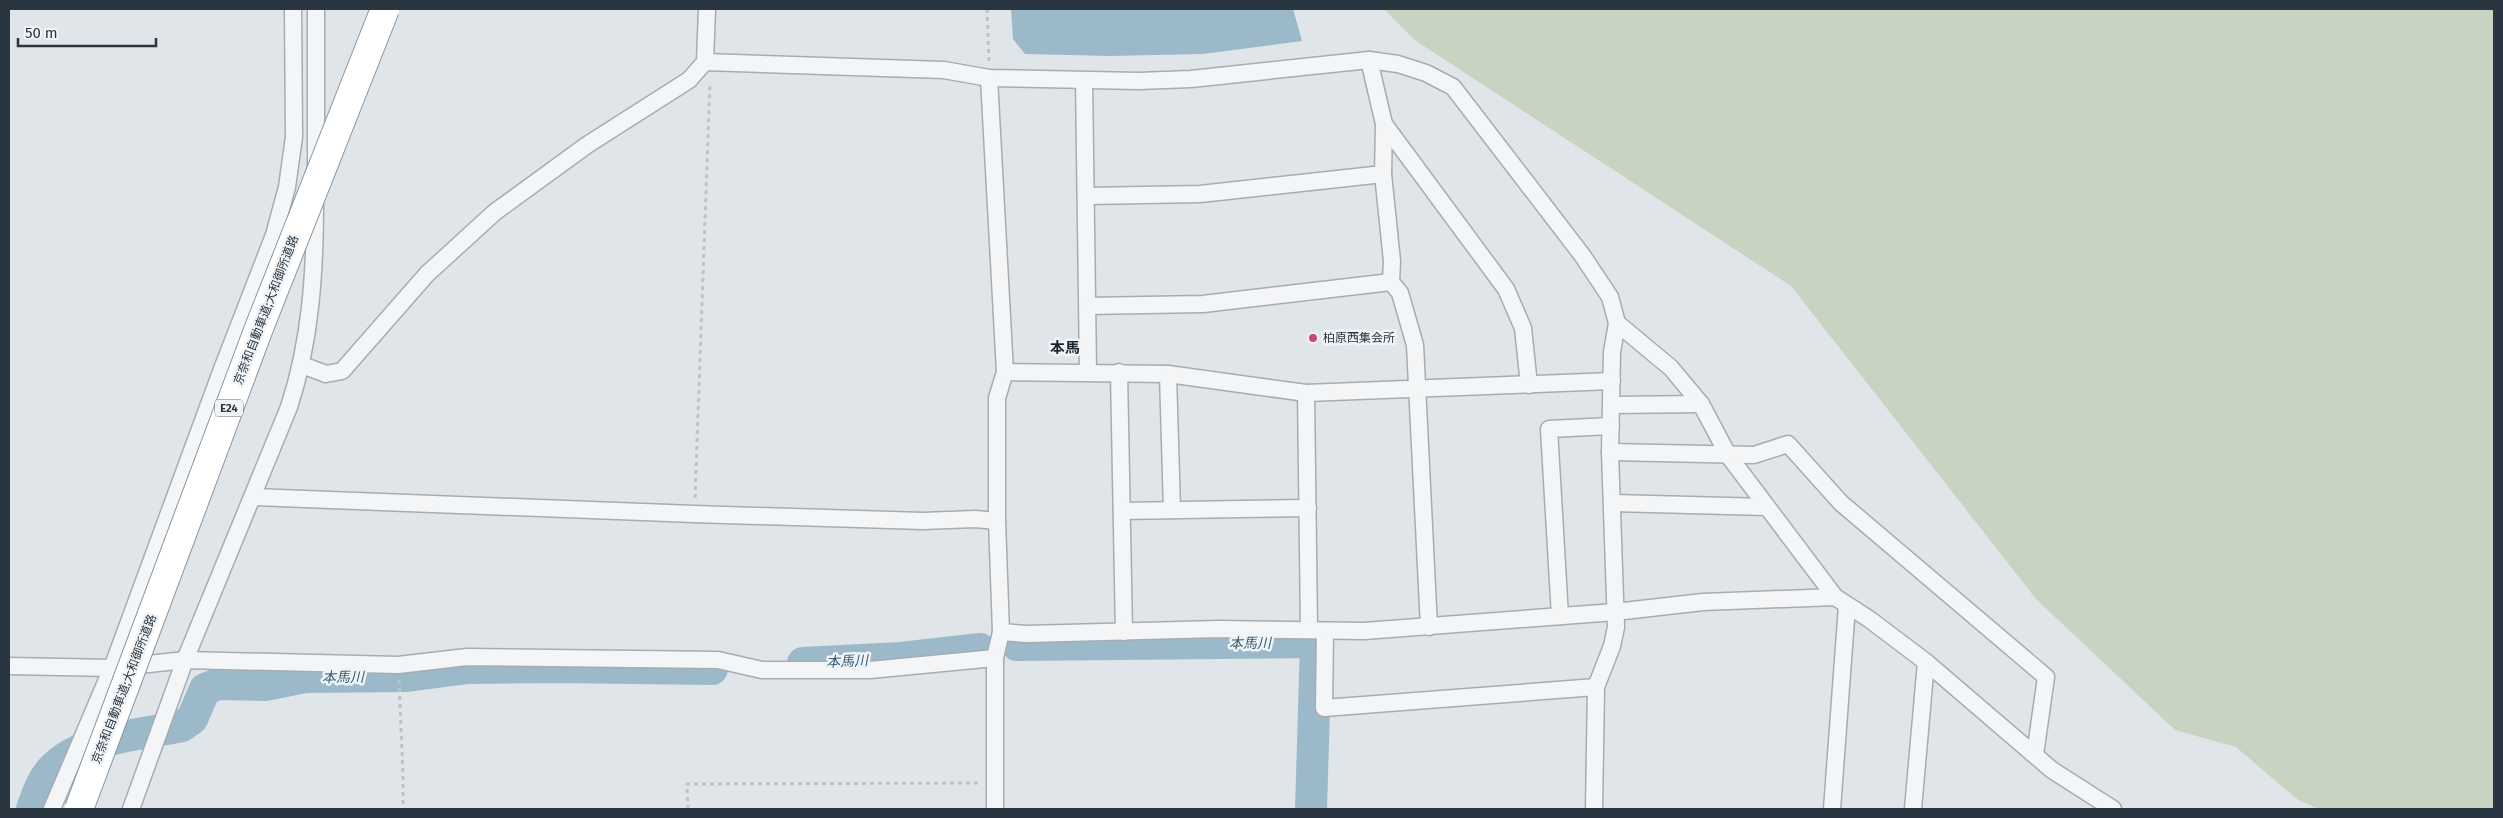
<svg xmlns="http://www.w3.org/2000/svg" width="2503" height="818" font-family="'Fira Sans','Noto Sans JP',sans-serif">
	<rect width="100%" height="100%" fill="#e0e5e9"/>
	<path fill="#c9d3c2" d="M1384 9H2494V809H2319L2298 800 2236 747 2175 730 2036 599 1791 286 1416 41Z"/>
	<path fill="#9cb9c9" d="M1011 9H1293L1302 41 1203 54 1110 56 1025 54 1013 39Z"/>
	<g fill="none" stroke-linecap="round" stroke-linejoin="round">
		<g stroke="#9cb9c9" stroke-width="32">
			<path d="M1017 645 1316 642 1311 809"/>
			<path d="M803 663 901 658 980 649"/>
			<path d="M32 809C36 798 40 784 48 774 75 738 140 735 182 726L192 719 205 689 218 684 265 685 305 677 407 676 468 668 560 667 712 669"/>
		</g>
		<g stroke="#a5adb3" stroke-width="19">
			<g id="street">
				<path d="M1369 60 1384 124 1383 174 1392 261 1391 282 1400 293 1415 345 1429 627"/>
				<path d="M705 62 944 70 989 78 1139 81 1191 79 1369 60 1398 64 1426 73 1453 87 1582 255 1610 297 1617 323 1612 352 1610 452 1616 627 1612 646 1596 687 1594 809"/>
				<path d="M989 78 1005 372 997 398V521L1001 632 995 658V809"/>
				<path d="M1084 80 1088 371"/>
				<path d="M1384 124 1506 289 1523 328 1529 385"/>
				<path d="M316 169V9"/>
				<path d="M1087 196 1200 194 1383 174"/>
				<path d="M1088 306 1203 304 1391 282"/>
				<path d="M1617 323 1671 368 1701 404 1728 455 1835 597"/>
				<path d="M302 365 326 374 342 371 427 274 495 212 587 145 689 80 705 62 707 9"/>
				<path d="M1005 372 1168 374 1306 393 1612 381"/>
				<path d="M1119 372 1124 632"/>
				<path d="M1168 374 1172 510"/>
				<path d="M1306 393 1309 629"/>
				<path d="M1613 405 1701 404"/>
				<path d="M1610 452 1754 455 1788 444 1841 503 2046 677 2035 755"/>
				<path d="M252 497 694 514 923 521 975 519 997 521"/>
				<path d="M1613 503 1766 507"/>
				<path d="M1122 511 1308 508"/>
				<path d="M1560 616 1549 429 1611 426"/>
				<path d="M1325 631 1324 708 1596 687"/>
				<path d="M1001 632 1027 634 1218 629 1364 631 1615 612 1703 602 1835 597 1869 619 1926 662 2052 770 2113 809"/>
				<path d="M9 666 112 668 185 660 398 665 467 657 718 660 762 670H870L995 658"/>
				<path d="M52 809 112 668 222 369 274 235 287 187 294 137 293 9"/>
				<path d="M131 809 185 660 289 407C311 340 315 271 315 201"/>
				<path d="M1832 809 1847 606"/>
				<path d="M1913 809 1926 662"/>
			</g>
		</g>
		<g stroke="#bec3c8" stroke-width="3" stroke-dasharray="4 4" stroke-linecap="butt">
			<path d="M987 9 989 61"/>
			<path d="M695 498 710 82"/>
			<path d="M399 680 403 775V809"/>
			<path d="M688 809 687 784 979 783"/>
		</g>
		<use href="#street" stroke="#f3f5f7" stroke-width="16"/>
		<g stroke="#8895a0" stroke-width="30" stroke-linecap="butt">
			<path id="highway-bridge" d="M79 809 259 328 385 9"/>
		</g>
		<use href="#highway-bridge" stroke="#fff" stroke-width="28"/>
	</g>
	<circle fill="#cd4671" stroke="#f0f4f7" stroke-width="2" cx="1313" cy="338" r="5"/>
	<g text-anchor="middle" stroke-width="5" stroke-linejoin="round" paint-order="stroke">
		<rect fill="#f0f4f7" stroke="#656e78" stroke-width="1" x="215" y="399.5" width="28" height="17" rx="4"/>
		<g font-size="11" font-weight="bold" fill="#293541">
			<text x="229" y="412">E24</text>
		</g>
		<g font-size="12" fill="#293541" stroke="#f0f4f7">
			<text transform="translate(266 310) rotate(-69)" y="4">京奈和自動車道;大和御所道路</text>
			<text transform="translate(124 689) rotate(-69)" y="4">京奈和自動車道;大和御所道路</text>
		</g>
		<g font-size="12" fill="#293541" stroke="#f0f4f7" text-anchor="start">
			<text x="1323" y="342">柏原西集会所</text>
		</g>
		<g font-size="14" font-style="italic" fill="#335b74" stroke="#f0f4f7">
			<text transform="translate(1250 643) rotate(-1)" y="5">本馬川</text>
			<text transform="translate(847 661) rotate(-3)" y="5">本馬川</text>
			<text transform="translate(343 677) rotate(-1)" y="5">本馬川</text>
		</g>
		<g font-size="15" font-weight="bold" fill="#1b2631" stroke="#f0f4f7">
			<text x="1065" y="353">本馬</text>
		</g>
	</g>
	<rect width="2503" height="818" fill="none" stroke="#293541" stroke-width="20"/>
	<path d="M18 38v8h138v-8" fill="none" stroke="#293541" stroke-width="2.5"/>
	<text x="25" y="38" font-size="15" fill="#293541" stroke="#f0f4f7" stroke-width="4" paint-order="stroke">50 m</text>
</svg>
